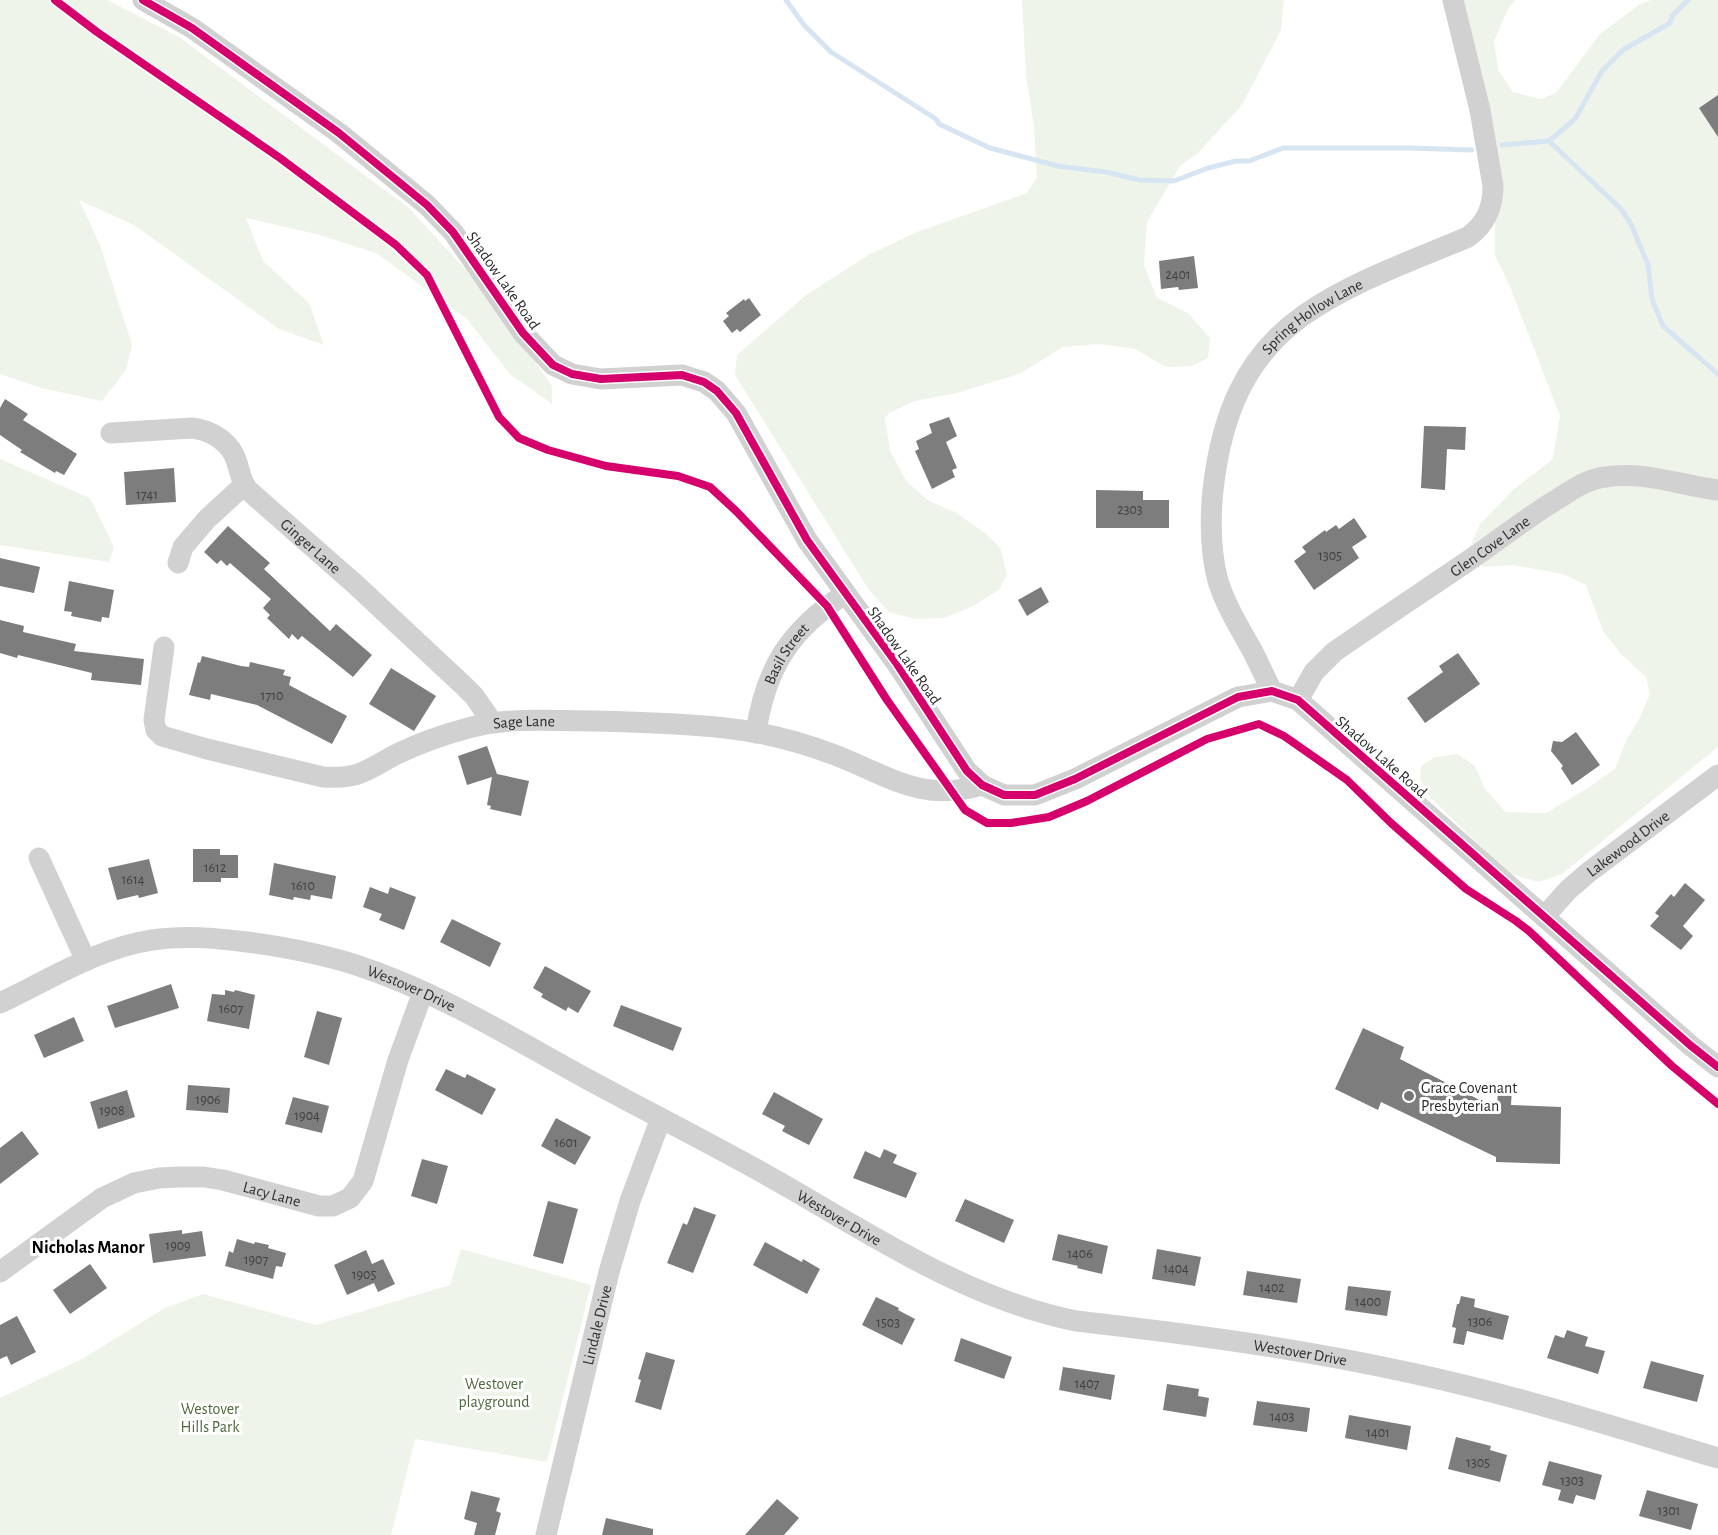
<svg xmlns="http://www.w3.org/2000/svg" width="1718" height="1535" font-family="'Alegreya Sans',sans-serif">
	<rect width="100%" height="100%" fill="#fff"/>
	<g fill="#eff4ea">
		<path d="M0 0H107L179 37 409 208 465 269 522 343 552 386V404L510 374 466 318 376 253 316 234 246 218 263 261 309 303 324 345 279 329 134 225 79 200 100 245 132 345 126 370 102 401 41 388 0 374Z"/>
		<path d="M1022 0H1284L1281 30 1242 105 1198 153 1180 166 1147 222 1144 265 1157 298 1188 313 1210 338 1208 358 1192 366 1166 367 1135 349 1099 344 1063 347 1021 373 957 393 915 401 889 413 885 418 890 451 907 482 929 501 955 512 985 533 1000 547 1007 574 999 590 973 606 944 618 915 619 889 612 869 590 735 375 737 355 806 295 870 254 917 232 1027 193 1037 177 1034 126 1026 75Z"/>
		<path d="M1442 0H1515L1507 11 1494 41 1498 70 1513 92 1541 99 1556 93 1600 34 1640 4 1651 0H1718V95L1699 108 1714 131 1718 128V747L1562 874 1539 882 1508 873 1430 797 1420 779 1421 766 1435 757 1458 754 1475 766 1485 789 1506 812 1546 813 1586 789 1615 769 1626 741 1639 719 1650 694 1646 677 1620 653 1603 631 1586 585 1563 574 1512 565 1483 567 1470 547 1480 524 1514 489 1553 459 1560 416 1511 289 1495 255V222L1450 17Z"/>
		<path d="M0 459 90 498 114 547 109 562 0 545Z"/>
		<path d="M461 1249 591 1285 547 1462 415 1439 391 1535H0V1398L82 1359 165 1308 203 1294 316 1325 450 1285Z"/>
	</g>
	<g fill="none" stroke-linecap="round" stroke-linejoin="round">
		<g stroke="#d6e5f1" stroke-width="5">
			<path d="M786 0 804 25 831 52 936 119 939 124 990 148 1058 166 1106 172 1140 180 1174 181 1208 168 1236 161H1249L1283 148H1409L1472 150"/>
			<path d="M1549 141 1621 209 1631 224 1648 265 1652 299 1663 326 1718 374"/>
			<path d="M1502 145 1549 141 1575 119 1602 71 1623 50 1670 23 1672 16 1688 0"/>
		</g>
	</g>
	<g fill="#7d7d7d">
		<path d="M1718 95V137L1699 108Z"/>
		<path d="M1194 256 1198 288 1179 290 1178 287 1161 289 1159 261Z"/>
		<path d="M749 298 761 315 740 332 737 329 732 333 723 321 729 316 726 313 744 299 745 301Z"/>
		<path d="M5 399 28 414 23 420 77 454 64 475 56 471 55 473 20 452 22 450 0 435V408Z"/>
		<path d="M949 417 957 436 946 442 957 468 952 470 955 477 932 489 915 451 919 449 916 441 932 433 929 424Z"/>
		<path d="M1424 426 1466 427 1465 450 1447 449 1445 490 1421 488Z"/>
		<path d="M174 468 176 502 126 505 124 472Z"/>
		<path d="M1096 490 1143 491V500H1169V528H1096Z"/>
		<path d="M1354 518 1367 537 1352 547 1359 558 1314 590 1294 561 1306 552 1302 547 1325 530 1326 532 1336 525 1339 529Z"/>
		<path d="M228 526 270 563 264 569 330 631 336 624 372 655 353 677 302 636 298 640 292 634 289 639 267 618 270 615 263 608 271 599 230 563 227 566 221 560 217 564 204 552Z"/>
		<path d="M0 558 40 567 34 593 0 586Z"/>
		<path d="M69 581 114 590 109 618 102 617 101 622 71 616 72 612 64 611Z"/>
		<path d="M1041 587 1049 602 1027 616 1018 600Z"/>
		<path d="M0 620 24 626 23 632 76 644 74 651 144 659 141 685 91 680 92 673 18 655 17 658 0 653Z"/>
		<path d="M1458 653 1480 684 1425 723 1407 698 1443 672 1439 666Z"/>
		<path d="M202 656 241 666 249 667 250 662 285 670 283 675 291 677 289 685 347 716 332 744 257 705 211 694 210 700 189 695 198 662 200 663Z"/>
		<path d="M391 668 436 696 414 731 369 704Z"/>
		<path d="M1576 732 1600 765 1572 785 1561 768 1563 766 1551 751 1553 741 1562 742Z"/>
		<path d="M487 746 497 774 529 781 521 816 490 809 491 806 487 805 492 777 467 785 458 756Z"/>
		<path d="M193 849H220V855H238V878H221V882H193Z"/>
		<path d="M149 859 158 893 139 898 138 895 117 900 108 868Z"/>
		<path d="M274 863 336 876 332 899 311 895 310 900 294 897 293 900 269 895Z"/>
		<path d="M1685 883 1705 900 1683 926 1693 936 1681 950 1650 926 1659 916 1655 913 1671 894 1674 897Z"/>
		<path d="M370 887 388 894 390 887 416 897 404 930 379 920 382 914 363 907Z"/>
		<path d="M452 919 501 943 490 967 440 942Z"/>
		<path d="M545 966 591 991 578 1013 568 1007 566 1011 541 997 543 994 533 988Z"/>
		<path d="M171 984 179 1008 115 1028 107 1006Z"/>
		<path d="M225 990 234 992 235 990 255 995 249 1029 207 1021 212 994 225 995Z"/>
		<path d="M621 1005 682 1028 673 1051 613 1026Z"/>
		<path d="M317 1011 342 1018 329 1065 304 1057Z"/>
		<path d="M74 1017 84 1041 44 1058 34 1035Z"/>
		<path d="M1363 1028 1404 1047 1400 1059 1497 1109 1498 1087 1512 1088 1511 1105 1561 1107 1560 1164 1496 1162V1157L1381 1102 1378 1110 1335 1089Z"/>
		<path d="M446 1069 465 1078 467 1074 496 1089 482 1115 435 1090Z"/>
		<path d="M188 1085 230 1088 228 1113 186 1110Z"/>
		<path d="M127 1090 135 1117 98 1129 90 1102Z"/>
		<path d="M774 1092 823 1119 809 1145 782 1131 785 1126 762 1114Z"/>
		<path d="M293 1097 329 1106 322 1133 285 1124Z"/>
		<path d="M556 1118 591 1137 575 1165 541 1146Z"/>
		<path d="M22 1131 39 1154 0 1184V1148Z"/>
		<path d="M884 1149 897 1155 893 1163 917 1173 906 1198 853 1178 865 1151 880 1158Z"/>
		<path d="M422 1159 448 1166 437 1204 411 1196Z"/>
		<path d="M965 1199 1014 1220 1004 1243 955 1221Z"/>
		<path d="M548 1201 578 1209 563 1264 533 1256Z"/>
		<path d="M694 1207 716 1215 693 1273 667 1263 683 1223 687 1225Z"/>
		<path d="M182 1230V1234L202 1231 206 1256 153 1263 149 1234Z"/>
		<path d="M1058 1234 1108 1246 1102 1274 1077 1268 1078 1266 1052 1260Z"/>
		<path d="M237 1239 254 1244 255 1242 269 1245 268 1248 286 1253 282 1267 276 1266 273 1279 225 1266 229 1251 233 1253Z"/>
		<path d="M765 1242 802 1262 803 1259 820 1269 807 1294 753 1265Z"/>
		<path d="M1157 1249 1201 1257 1195 1286 1152 1279Z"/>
		<path d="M366 1250 372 1264 383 1259 395 1284 378 1292 374 1283 347 1295 334 1265Z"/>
		<path d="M90 1264 107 1288 70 1314 53 1290Z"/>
		<path d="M1247 1271 1301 1279 1297 1303 1243 1295Z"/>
		<path d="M1348 1286 1391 1291 1387 1316 1345 1310Z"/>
		<path d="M1461 1296 1475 1299 1474 1307 1509 1316 1503 1340 1467 1331 1464 1345 1453 1343 1456 1328 1452 1327 1457 1304H1459Z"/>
		<path d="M876 1297 899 1308 898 1310 915 1319 902 1345 862 1325Z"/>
		<path d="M17 1316 36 1352 11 1365 7 1356 0 1359V1325Z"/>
		<path d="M1567 1330 1588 1337 1585 1346 1605 1351 1598 1374 1547 1358 1555 1335 1564 1338Z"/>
		<path d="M961 1338 1012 1357 1004 1379 954 1361Z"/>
		<path d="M646 1352 675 1360 661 1410 635 1402 641 1380 638 1379Z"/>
		<path d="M1651 1361 1704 1375 1697 1402 1643 1388Z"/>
		<path d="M1063 1367 1115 1375 1111 1400 1059 1390Z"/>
		<path d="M1167 1384 1199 1389 1198 1396 1209 1398 1206 1417 1163 1410Z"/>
		<path d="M1257 1401 1310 1408 1307 1432 1253 1425Z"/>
		<path d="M1349 1415 1411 1426 1407 1450 1345 1438Z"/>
		<path d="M1456 1437 1491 1446 1490 1450 1507 1455 1500 1482 1448 1469Z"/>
		<path d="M1549 1461 1602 1475 1595 1500 1576 1495 1573 1504 1558 1500 1561 1490 1542 1485Z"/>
		<path d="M1647 1490 1698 1504 1691 1530 1639 1516Z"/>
		<path d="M471 1491 500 1498 496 1511 501 1513 495 1535H474L477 1523 464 1519Z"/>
		<path d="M777 1499 799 1518 784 1535H745Z"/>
		<path d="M606 1518 653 1529V1535H602Z"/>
	</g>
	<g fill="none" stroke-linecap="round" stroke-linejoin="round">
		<g stroke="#d1d1d1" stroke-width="21">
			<path d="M143 0 192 28 339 133 427 205 453 232 523 333 553 365 572 374 601 379 682 375 704 382 717 391 736 413 807 540 897 664 967 771 982 785 1004 795H1035L1075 779 1238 697 1272 691 1298 700 1690 1045 1718 1067"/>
			<path id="s1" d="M111 433 192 428C209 430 226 439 234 455 240 467 239 479 248 490L356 585 463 685 474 696 493 723"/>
			<path d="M178 563 183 547 207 519 244 485"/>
			<path id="s2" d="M164 647 154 720 156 730 162 736 207 749 323 777C360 779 365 771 395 755 419 743 445 734 472 727 511 717 553 721 594 721 638 722 682 723 725 728 762 732 801 742 835 755 889 776 922 803 982 785"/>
			<path id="s3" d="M1272 691C1265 677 1259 664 1252 650 1239 627 1226 606 1218 581 1210 551 1210 520 1213 490 1221 419 1243 358 1304 315 1355 280 1412 261 1468 237 1486 224 1493 208 1493 186L1480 110 1453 0"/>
			<path id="s4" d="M1298 700 1314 672 1334 652C1380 620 1427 589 1474 557 1501 538 1528 517 1556 500 1572 490 1587 479 1605 477 1645 471 1679 485 1718 490"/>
			<path id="s5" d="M756 733C765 668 791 629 845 594"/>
			<path d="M39 858 86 961"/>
			<path id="s6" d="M1544 917 1568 890 1589 872 1718 775"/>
			<path id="s7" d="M0 1003C49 980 98 948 152 940 184 935 215 938 247 942 284 947 321 954 356 965 439 992 514 1039 589 1080 657 1117 726 1151 793 1190 882 1242 973 1300 1076 1321 1190 1334 1304 1349 1416 1374 1518 1396 1618 1428 1718 1458"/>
			<path id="s8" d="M0 1272 102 1198 134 1183 159 1178 178 1177H204L223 1180 319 1206H333L350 1198 363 1181 398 1060 423 992"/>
			<path id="s9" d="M546 1535 609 1272 630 1201 661 1118"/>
		</g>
		<g stroke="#fff" stroke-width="11">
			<g id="cycleway">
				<path d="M55 0 97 32 280 158 396 245 427 275 499 417 519 438 548 450 606 466 678 476 710 487 736 511 827 606 887 700 965 810 987 823H1011L1049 817 1087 801 1207 739 1259 724 1284 736 1347 780 1391 823 1466 889 1516 921 1529 931 1672 1066 1718 1104"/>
				<path d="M143 0 192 28 339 133 427 205 453 232 523 333 553 365 572 374 601 379 682 375 704 382 717 391 736 413 807 540 897 664 967 771 982 785 1004 795H1035L1075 779 1238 697 1272 691 1298 700 1690 1045 1718 1067"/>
			</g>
		</g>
		<use href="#cycleway" stroke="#d6006c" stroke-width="8"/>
	</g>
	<circle fill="#767676" stroke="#fff" stroke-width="2" cx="1409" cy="1096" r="6"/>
	<g text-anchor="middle" stroke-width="6" stroke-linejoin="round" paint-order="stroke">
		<g font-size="14" fill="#404040">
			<text x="1178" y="279">2401</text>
			<text x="147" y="499">1741</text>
			<text x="1130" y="514">2303</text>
			<text x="1330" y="560">1305</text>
			<text x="272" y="700">1710</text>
			<text x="215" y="872">1612</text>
			<text x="133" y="884">1614</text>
			<text x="303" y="890">1610</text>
			<text x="231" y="1013">1607</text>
			<text x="208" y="1104">1906</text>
			<text x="112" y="1115">1908</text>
			<text x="307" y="1120">1904</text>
			<text x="566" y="1147">1601</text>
			<text x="178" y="1250">1909</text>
			<text x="1080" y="1258">1406</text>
			<text x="256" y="1264">1907</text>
			<text x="1176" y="1273">1404</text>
			<text x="364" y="1279">1905</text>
			<text x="1272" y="1292">1402</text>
			<text x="1368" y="1306">1400</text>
			<text x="1480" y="1326">1306</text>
			<text x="888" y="1327">1503</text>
			<text x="1087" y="1388">1407</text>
			<text x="1282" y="1421">1403</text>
			<text x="1378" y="1437">1401</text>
			<text x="1478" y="1467">1305</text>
			<text x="1572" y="1485">1303</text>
			<text x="1669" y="1515">1301</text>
		</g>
		<g font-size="16" fill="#2c2c2c" stroke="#fff">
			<text transform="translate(504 280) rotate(55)" y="6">Shadow Lake Road</text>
			<text dy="6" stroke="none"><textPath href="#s3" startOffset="424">Spring Hollow Lane</textPath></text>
			<text dy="6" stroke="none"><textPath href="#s1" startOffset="255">Ginger Lane</textPath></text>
			<text dy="6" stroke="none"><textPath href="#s4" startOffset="249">Glen Cove Lane</textPath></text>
			<text dy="6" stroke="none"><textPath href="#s5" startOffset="86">Basil Street</textPath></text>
			<text transform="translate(905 655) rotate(55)" y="6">Shadow Lake Road</text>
			<text dy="6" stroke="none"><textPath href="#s2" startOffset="470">Sage Lane</textPath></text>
			<text transform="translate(1382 756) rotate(41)" y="6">Shadow Lake Road</text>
			<text dy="6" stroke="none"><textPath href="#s6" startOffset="112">Lakewood Drive</textPath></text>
			<text dy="6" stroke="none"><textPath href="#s7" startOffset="432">Westover Drive</textPath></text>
			<text dy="6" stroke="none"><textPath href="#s8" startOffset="302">Lacy Lane</textPath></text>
			<text dy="6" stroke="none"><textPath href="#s7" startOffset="918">Westover Drive</textPath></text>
			<text dy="6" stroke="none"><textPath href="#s9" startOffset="216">Lindale Drive</textPath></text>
			<text dy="6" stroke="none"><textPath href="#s7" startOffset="1404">Westover Drive</textPath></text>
		</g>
		<g font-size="16" fill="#2c2c2c" stroke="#fff" text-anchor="start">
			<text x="1421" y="1093">Grace Covenant<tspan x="1421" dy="18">Presbyterian</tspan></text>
		</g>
		<g font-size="16" fill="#4d683a" stroke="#fff">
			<text x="494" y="1389">Westover<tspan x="494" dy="18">playground</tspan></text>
			<text x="210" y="1414">Westover<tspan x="210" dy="18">Hills Park</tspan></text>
		</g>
		<g font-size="18" font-weight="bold" fill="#000" stroke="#fff">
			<text x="88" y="1253">Nicholas Manor</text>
		</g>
	</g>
</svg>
